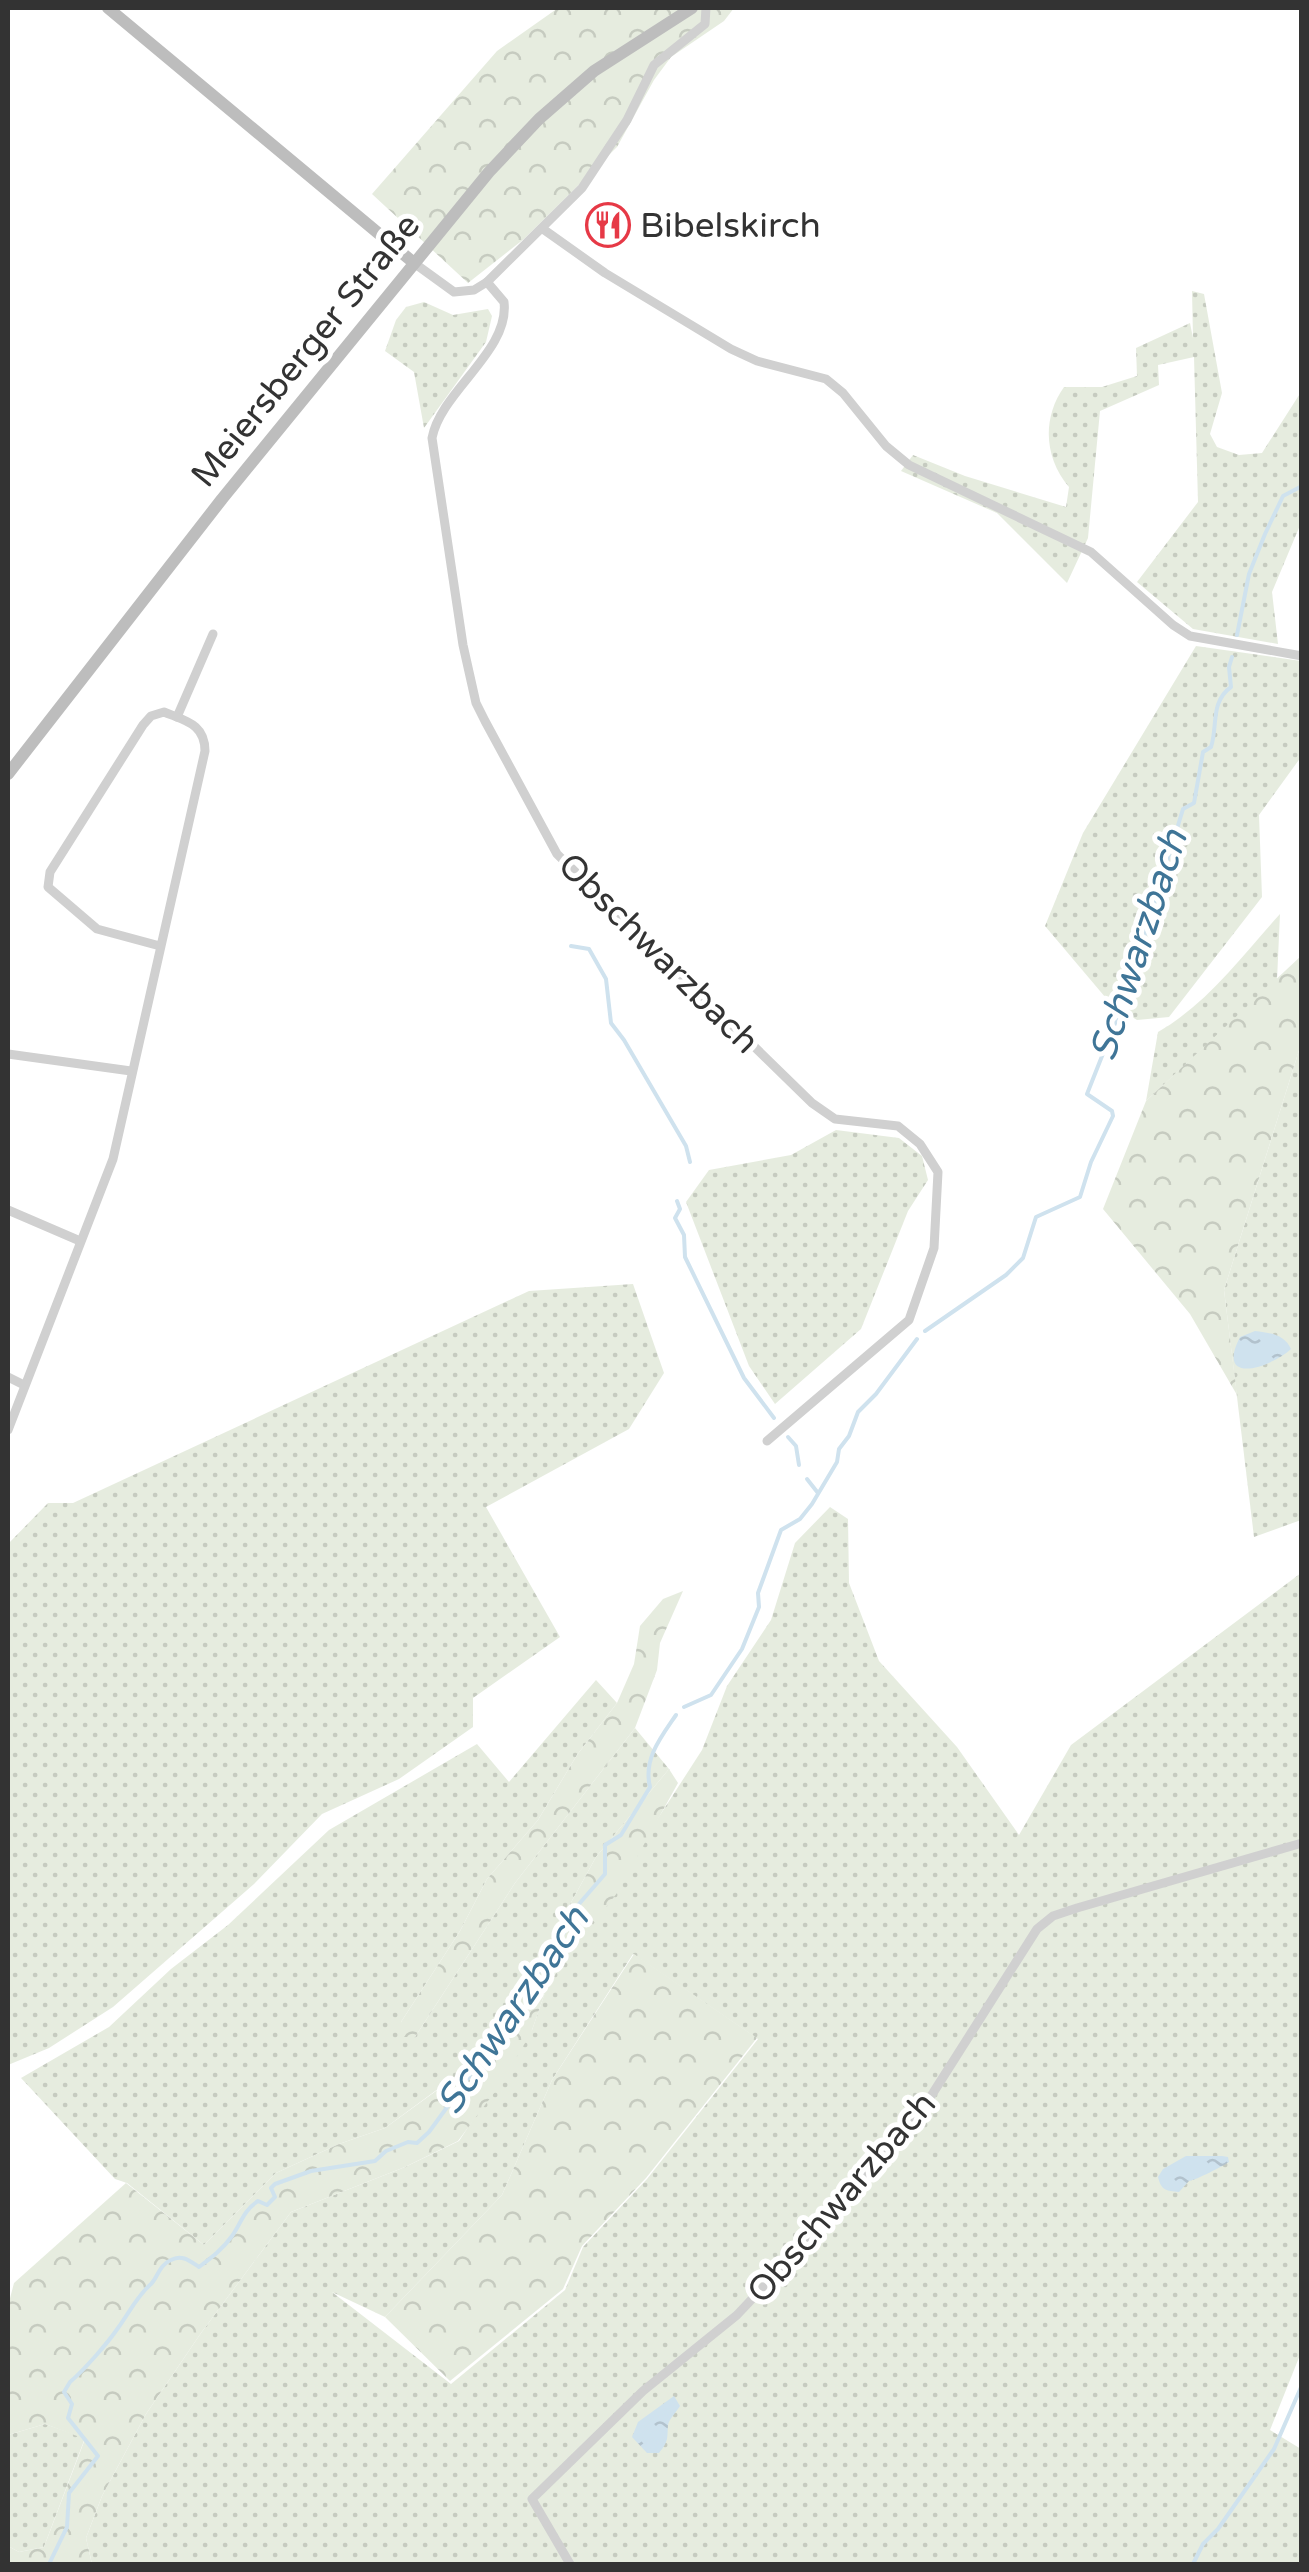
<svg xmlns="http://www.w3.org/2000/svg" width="1309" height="2572" font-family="'Varela Round',sans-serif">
	<defs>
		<pattern id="grass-dots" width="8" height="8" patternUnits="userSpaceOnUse" patternTransform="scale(2.5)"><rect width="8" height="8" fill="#e6ecdf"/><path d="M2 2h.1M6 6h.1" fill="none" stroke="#c6cbc0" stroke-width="1.8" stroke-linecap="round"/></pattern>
		<pattern id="forest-crowns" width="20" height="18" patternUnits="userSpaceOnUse" patternTransform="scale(2.5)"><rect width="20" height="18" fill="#e6ecdf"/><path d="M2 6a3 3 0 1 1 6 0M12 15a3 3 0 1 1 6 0" fill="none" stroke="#c6cbc0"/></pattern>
		<pattern id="water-ripples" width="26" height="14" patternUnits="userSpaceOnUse" patternTransform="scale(2.5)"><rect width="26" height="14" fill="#cfe2ee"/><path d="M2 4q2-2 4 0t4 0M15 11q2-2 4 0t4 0" fill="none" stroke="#b2c2cd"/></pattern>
	</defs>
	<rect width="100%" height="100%" fill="#fff"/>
	<g fill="url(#grass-dots)" fill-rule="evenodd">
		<path d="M1192 291 1204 294 1222 393 1210 434 1217 447 1239 455 1262 453 1301 392V523L1272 592 1278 644 1193 629 1137 582 1198 502 1194 357 1158 365 1159 385 1100 411 1088 538 1067 583 997 513 901 471 913 455 965 476 1066 507 1069 487C1044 458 1042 418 1064 387H1102L1137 376 1136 348 1190 323 1193 338Z"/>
		<path d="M424 302 453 315 488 309 492 316 486 342 424 428 414 372 385 351 396 320 406 307Z"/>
		<path d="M1196 646 1301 661V757L1259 815 1262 897 1169 1017 1137 1020 1111 1004 1045 926 1083 833Z"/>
		<path d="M1280 914 1277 980 1146 1101 1158 1032C1207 1004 1242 956 1280 914Z"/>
		<path d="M1301 1044V1520L1254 1537 1224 1290Z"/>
		<path d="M836 1130 899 1138 922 1156 928 1180 908 1211 861 1329 775 1404 749 1366 686 1202 709 1170 791 1155Z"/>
		<path d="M633 1284 664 1373 629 1429 486 1507 560 1637 473 1698V1727L399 1779 322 1814 254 1884 113 2007 49 2048 8 2065V1544L48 1503H73L529 1291Z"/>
		<path d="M830 1507 848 1519 849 1583 879 1661 957 1747 1019 1835 1071 1745 1301 1573 1302 2350 1270 2430 1301 2449V2564H92L86 2538 102 2496 146 2414 201 2333 291 2212 405 2167 459 2141 532 2030 548 1984 618 1890 642 1843 702 1750 727 1686 771 1620 795 1543ZM633 1954 758 2039 647 2179 583 2247 565 2290 451 2384 332 2292 385 2317 502 2195 552 2080Z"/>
		<path d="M596 1680 617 1703 577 1755 538 1820 487 1879 460 1931 401 2022 415 2037 515 1883 635 1728 669 1769 596 1857 546 1948 498 2023 457 2075 385 2128 339 2144 276 2173 204 2245 127 2183 115 2179 21 2078 109 2027 171 1969 228 1925 329 1830 477 1744 509 1782Z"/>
		<path d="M45 2424 85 2438 44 2547 19 2552 8 2546V2435Z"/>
	</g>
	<g fill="url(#forest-crowns)">
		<path d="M558 8H734L724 21 671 57 654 80 617 147 524 239 468 283 372 194 497 51Z"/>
		<path d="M1301 956V1044L1224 1290 1237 1395 1190 1314 1103 1209 1146 1101Z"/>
		<path d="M683 1591 660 1643 657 1670 635 1728 515 1883 415 2037H403L401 2022 460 1931 487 1879 538 1820 577 1755 617 1703 634 1664 640 1626 663 1599Z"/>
		<path d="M669 1769 678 1783 617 1893 548 1984 531 2033 500 2085 458 2141 405 2167 291 2212 201 2333 146 2414 102 2496 86 2538 92 2564H8V2546L19 2552 44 2547 85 2439 45 2424 8 2435V2306L14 2283 126 2183 204 2245 276 2173 339 2144 385 2128 458 2075 498 2023 546 1948 596 1857Z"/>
		<path d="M634 1954 757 2038 646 2178 582 2246 563 2289 450 2381 385 2317 502 2195 552 2080Z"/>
	</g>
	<g fill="url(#water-ripples)">
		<path d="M1255 1331C1270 1333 1284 1334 1291 1349 1270 1368 1215 1386 1240 1337Z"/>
		<path d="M1186 2156H1222L1228 2157 1229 2162C1223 2166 1196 2180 1189 2181L1179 2192C1166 2191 1161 2190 1158 2177L1163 2169Z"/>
		<path d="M674 2396 680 2406C677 2411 669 2419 668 2425 667 2438 669 2441 659 2453H647L632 2437 638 2422Z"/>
	</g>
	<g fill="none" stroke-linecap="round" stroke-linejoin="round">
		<g stroke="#cfe2ee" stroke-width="4">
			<path d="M1237 635 1249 574 1265 534 1283 496 1302 486"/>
			<path d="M571 946 589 949 606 979 611 1023 624 1040 686 1146 690 1162"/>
			<path d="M677 1201 680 1209 675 1218 684 1235 685 1257 744 1378 774 1418"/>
			<path d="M925 1331 1006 1275 1023 1258 1036 1217 1080 1197 1091 1162 1113 1116 1112 1111 1087 1094 1127 993 1183 809 1194 803 1203 752 1211 747C1218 726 1210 702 1231 687L1229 667 1232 657"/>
			<path d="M788 1437 796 1446 799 1465"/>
			<path d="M807 1479 818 1493"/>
			<path d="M684 1707 711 1695 742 1649 759 1607 758 1593 781 1530 800 1519 812 1504 837 1462 839 1449 849 1436 858 1412 876 1394 917 1339"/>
			<path d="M49 2564 67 2527 69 2493 98 2456 68 2418 72 2404 64 2392 70 2382C84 2370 107 2344 118 2328 129 2313 137 2296 151 2284 158 2277 159 2265 171 2260 182 2254 190 2261 199 2267 211 2258 223 2249 232 2236 241 2223 244 2210 258 2201L267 2205 275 2197 271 2188 275 2184 311 2171 375 2161 386 2151 408 2142 417 2143 429 2132 469 2077 489 2035 537 1975 577 1912 579 1904 605 1874V1845L621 1835 650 1787C643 1759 661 1737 676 1715"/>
			<path d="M1193 2564 1203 2544 1218 2529 1274 2449 1302 2385"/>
		</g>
		<g stroke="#d0d0d0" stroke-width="9">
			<path d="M543 229 605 273 731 349 757 361 826 379 843 393 886 446 909 465 1091 552 1173 625 1190 636 1302 656"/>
			<path d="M414 263 454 292 474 290 487 282 582 188 627 120 654 65 705 24 706 8"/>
			<path d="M487 282 504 302C510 351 441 391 432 438L463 645 476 703 485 721 557 854 812 1103 835 1119 898 1126 920 1144 938 1172 934 1248 909 1320 767 1441"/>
			<path d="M177 717 213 634"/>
			<path d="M8 1054 131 1071"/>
			<path d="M8 1210 80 1241"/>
			<path d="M8 1377 24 1385"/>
			<path d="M8 1430 113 1159 205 751C205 724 186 721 164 712L151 716 143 725 50 872 48 887 97 929 160 946"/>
			<path d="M570 2564 532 2499 643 2391 737 2315 844 2201 911 2125 933 2093 1037 1929 1053 1916 1077 1908 1302 1843"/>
		</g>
		<g stroke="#bdbdbd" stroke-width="12">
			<path d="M108 8 414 263"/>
			<path d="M8 774 222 499 489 172 539 119 594 71 692 8"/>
		</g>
	</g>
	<defs>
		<g id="restaurant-ring" transform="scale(2.25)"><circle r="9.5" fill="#fff" stroke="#e63946" stroke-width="1.5"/><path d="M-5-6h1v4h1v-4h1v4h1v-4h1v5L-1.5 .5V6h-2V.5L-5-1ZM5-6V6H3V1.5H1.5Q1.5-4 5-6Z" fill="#e63946"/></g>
	</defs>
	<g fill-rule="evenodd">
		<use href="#restaurant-ring" x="608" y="225"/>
	</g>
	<g text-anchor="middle" stroke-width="10" stroke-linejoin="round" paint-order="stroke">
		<g font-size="35" fill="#333" stroke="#fff" text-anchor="start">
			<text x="640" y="237">Bibelskirch</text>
		</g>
		<g font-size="35" fill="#333" stroke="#fff">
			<text transform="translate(305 350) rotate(-51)" y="12">Meiersberger Straße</text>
			<text transform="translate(659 953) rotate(45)" y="12">Obschwarzbach</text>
			<text transform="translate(841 2197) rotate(-49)" y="12">Obschwarzbach</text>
		</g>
		<g font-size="38" font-style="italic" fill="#3f7597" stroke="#fff">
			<text transform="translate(1138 945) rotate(-72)" y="13">Schwarzbach</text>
			<text transform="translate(512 2010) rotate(-56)" y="13">Schwarzbach</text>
		</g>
	</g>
	<rect width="1309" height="2572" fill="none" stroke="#333333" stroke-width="20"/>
</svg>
